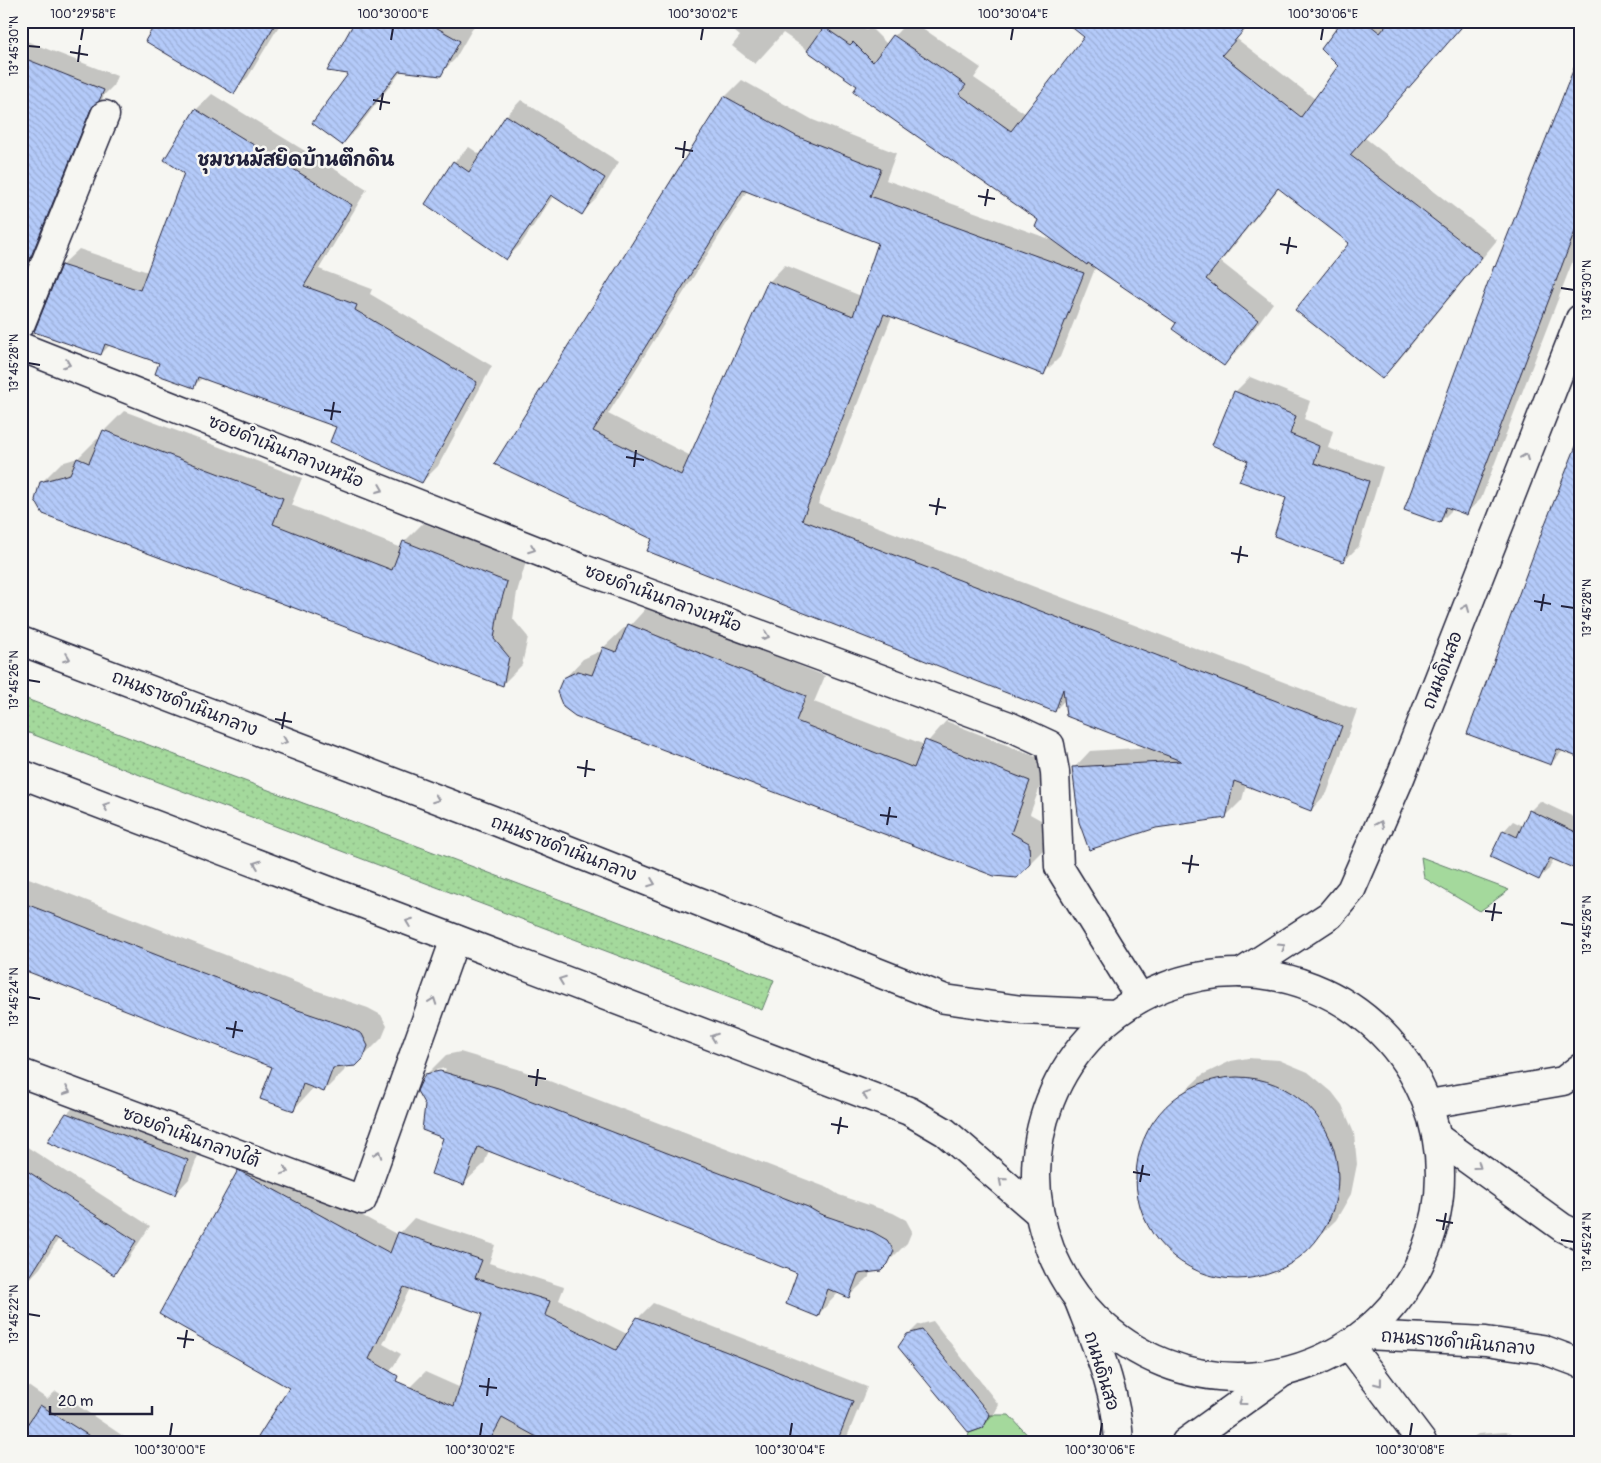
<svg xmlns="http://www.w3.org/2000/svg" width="1601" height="1463" font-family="Pangolin,'Playpen Sans Thai',sans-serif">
	<defs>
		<pattern id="grass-dots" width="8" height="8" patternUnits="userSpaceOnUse" patternTransform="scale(1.25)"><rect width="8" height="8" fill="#a4d99c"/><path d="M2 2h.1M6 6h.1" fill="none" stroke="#8dba87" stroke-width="1.8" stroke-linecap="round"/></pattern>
		<pattern id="building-back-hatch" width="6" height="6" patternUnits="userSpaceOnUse" patternTransform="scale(1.25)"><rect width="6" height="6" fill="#b4caf9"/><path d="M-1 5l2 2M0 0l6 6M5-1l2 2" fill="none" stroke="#9aadd6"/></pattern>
	</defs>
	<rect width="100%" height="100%" fill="#f6f6f2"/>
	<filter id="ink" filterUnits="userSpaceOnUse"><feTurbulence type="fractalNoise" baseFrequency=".02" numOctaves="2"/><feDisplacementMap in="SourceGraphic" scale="10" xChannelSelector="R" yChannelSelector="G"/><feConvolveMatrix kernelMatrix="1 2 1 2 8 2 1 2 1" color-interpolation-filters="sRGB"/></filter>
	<g filter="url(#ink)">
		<path fill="url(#grass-dots)" stroke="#637e6c" d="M21 697 774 980 762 1010 21 730Z"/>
		<g fill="#a4d99c" stroke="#637e6c">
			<path d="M1421 857 1509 890 1480 911 1424 878Z"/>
			<path d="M990 1415H1009L1034 1442H967L969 1433 983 1428Z"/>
		</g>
		<g fill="#0003" fill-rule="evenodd">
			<path d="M158 21H282L248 77 234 92Z"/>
			<path d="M356 21H466L474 26 455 59 440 74 402 70 357 129 342 144Z"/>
			<path d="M722 21H855L867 30 870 27 887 44 908 21H912L981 68 974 78 1026 114 1086 37 1094 21H1252L1237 39 1315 99 1340 66 1344 21H1467L1365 138 1497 240 1398 361 1382 377 1351 242 1280 187 1221 262 1273 303 1240 348 1224 364 1178 323 1096 266 1060 357 1044 373 892 316 818 504 1357 710 1327 793 1311 810 1246 785 1242 800 1225 817 1074 768 1090 751 1151 747 1066 699 1055 710 654 538 496 463 725 97 742 80 813 120 896 153 886 180 1055 241 1040 220 859 86 783 33 755 64 732 46 740 36ZM747 191 879 243 861 296 785 265 769 282 691 456 608 414Z"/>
			<path d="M977 21H986L982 26Z"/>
			<path d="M21 39 117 76 113 86 104 95 21 299Z"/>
			<path d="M1580 54V242L1481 499 1466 513 1454 508 1440 522 1495 267 1505 248Z"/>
			<path d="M212 94 367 189 319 269 372 289 370 294 492 366 438 466 422 482 338 427 202 378 194 386 161 363 110 345 101 354 35 331 62 265 79 249 148 272 185 172 165 160 196 110Z"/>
			<path d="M521 100 619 162 597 198 582 213 554 195 521 244 506 259 454 162 469 147 481 155 507 115Z"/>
			<path d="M21 353 28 356 21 373Z"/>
			<path d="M1250 377 1310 401 1304 419 1333 431 1328 448 1383 467 1359 546 1344 561 1287 497 1250 460 1235 392Z"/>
			<path d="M124 411 302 478 291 505 402 548 404 542 423 523 526 562 517 592 513 619 528 637 522 665 503 684 41 483 61 463 78 458 97 439 100 440 104 431Z"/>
			<path d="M1580 444V757L1564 750 1551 763 1468 733Z"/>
			<path d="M649 605 825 676 814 702 925 745 946 721 1049 762 1030 814 1048 824 1049 844 1016 877 564 679 583 659 598 652 602 653 604 647 624 628 627 629Z"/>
			<path d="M1540 801 1580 820V864L1554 858 1549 869 1539 878 1504 831 1513 821 1523 826 1530 811Z"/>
			<path d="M21 875 315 990 368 1008 381 1015 387 1026 382 1038 355 1065 346 1066 344 1071 324 1091 314 1087 293 1110 274 1066 21 968Z"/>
			<path d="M460 1052 518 1069 828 1188 839 1195 893 1213 906 1220 912 1231 907 1243 880 1270 870 1271 869 1277 849 1296 839 1292 818 1315 799 1272 489 1150 484 1164 464 1183 445 1137 426 1105V1075L446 1055ZM445 1068 446 1070 436 1073V1070Z"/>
			<path d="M1248 1058 1279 1060 1308 1072 1332 1092 1342 1105 1354 1133 1357 1164 1351 1194 1336 1220 1293 1261 1266 1274 1226 1277 1204 1272 1184 1263 1166 1249 1156 1236 1141 1207 1136 1176 1142 1144 1158 1116 1202 1075 1231 1061Z"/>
			<path d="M82 1099 202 1145 189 1179 175 1194 67 1114Z"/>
			<path d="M21 1143 150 1226 128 1259 113 1274 59 1238 40 1268 26 1283 21 1280Z"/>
			<path d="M254 1157 398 1235 414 1218 495 1245 489 1263 564 1287 559 1300 627 1334 638 1318 653 1303 867 1387 845 1442H386L410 1387 425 1372 461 1388 483 1313 410 1288 383 1344 401 1354 354 1429 291 1388 239 1171Z"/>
			<path d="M933 1321 999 1405 993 1416 983 1427 908 1335 918 1325Z"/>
			<path d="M21 1381 47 1399 56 1391 132 1442H21Z"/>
			<path d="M1506 1432 1532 1442H1465L1478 1434Z"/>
		</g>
		<g fill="url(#building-back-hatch)" stroke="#22223b" fill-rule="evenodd">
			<path d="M157 21H277L234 94 145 41Z"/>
			<path d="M355 21H425L460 41 441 76 399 71 342 145 312 123 348 74 327 71Z"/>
			<path d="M1064 21H1252L1222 55 1301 117 1338 66 1321 49 1342 21H1365L1380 33 1390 21H1467L1350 155 1482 257 1382 379 1295 310 1349 243 1278 188 1206 279 1258 320 1224 366 1172 329 1176 323 1088 263 1087 265 1035 227 1038 220 853 92 857 86 807 51 824 27 850 45 853 42 873 62 893 35 966 85 959 94 1011 131 1084 37Z"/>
			<path d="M21 57 104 90 99 101 91 109 21 281Z"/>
			<path d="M1578 58 1580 59V218L1467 515 1446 507 1440 523 1404 510 1494 266 1495 267 1503 247Z"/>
			<path d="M724 96 796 136 881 169 870 196 1084 273 1044 375 884 314 802 520 1342 726 1311 811 1234 781 1226 818 1156 828 1089 850 1079 822 1072 767 1181 761 1066 716 1063 689 1055 712 647 551 652 539 494 464ZM743 190 878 243 853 316 768 281 681 475 593 431Z"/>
			<path d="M195 109 352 205 304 286 357 305 355 310 477 382 422 483 330 442 336 427 198 377 194 388 155 374 159 363 105 344 101 355 34 332 61 265 140 290 184 173 164 160Z"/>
			<path d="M506 115 605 178 582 215 551 195 506 260 425 204 453 161 469 172Z"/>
			<path d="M1234 391 1296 416 1290 434 1319 446 1314 463 1369 481 1344 562 1274 536 1286 498 1239 481 1248 461 1212 445Z"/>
			<path d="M103 430 283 498 273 524 392 570 403 541 507 582 498 612 494 639 509 657 503 686 43 514 35 500 40 482 70 474 77 458 89 463Z"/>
			<path d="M1578 441 1580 758 1557 749 1551 765 1467 734 1543 529Z"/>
			<path d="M628 624 806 696 796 721 914 768 925 740 1030 781 1011 833 1029 843 1030 864 1017 878 994 876 575 716 563 707 557 692 563 678 578 671 592 675 603 647 616 652Z"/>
			<path d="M1529 810 1580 834V871L1550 858 1539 880 1490 857 1503 830 1517 837Z"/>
			<path d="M21 902 295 1009 348 1027 362 1034 368 1046 363 1059 356 1066 333 1068 324 1092 303 1084 294 1111 260 1099 272 1067 21 969Z"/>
			<path d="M440 1071 498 1088 808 1207 820 1214 873 1232 887 1240 894 1251 888 1264 881 1271 858 1274 849 1298 828 1289 818 1317 786 1304 797 1273 478 1147 464 1185 431 1174 443 1138 422 1130 425 1105 417 1091 425 1074Z"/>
			<circle cx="1237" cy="1178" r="101"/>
			<path d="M66 1113 188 1160 175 1195 47 1142Z"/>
			<path d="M21 1167 136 1241 114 1275 55 1237 21 1291Z"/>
			<path d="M238 1170 390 1253 398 1232 482 1260 475 1278 550 1301 545 1315 616 1350 637 1317 853 1401 837 1442H546L502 1418 489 1442H255L289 1388 159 1314ZM404 1287 482 1314 454 1406 396 1381 398 1376 369 1359Z"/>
			<path d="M922 1330 990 1415 983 1428 969 1433 898 1347 907 1334Z"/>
			<path d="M40 1405 99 1442H21V1434Z"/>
		</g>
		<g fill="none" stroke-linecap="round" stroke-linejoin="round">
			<g stroke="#22223b" stroke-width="31">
				<g id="street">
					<path d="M21 323 105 115"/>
					<path d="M21 347 583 569 1009 726 1050 745 1055 772 1059 867 1140 998"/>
					<path d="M21 1073 362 1200 455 939"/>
					<path d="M1429 1104 1563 1081 1580 1068"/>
					<path d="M1349 1345 1422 1442"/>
				</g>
			</g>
			<g stroke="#22223b" stroke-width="31">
				<g id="secondary">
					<path d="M1241 973 1330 915 1351 890 1400 778 1580 319"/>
					<path d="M1079 1301C1097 1347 1117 1392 1119 1442"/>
					<path d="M1186 1442 1282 1373"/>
				</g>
			</g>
			<g stroke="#22223b" stroke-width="31">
				<g id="primary">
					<path d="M21 641 490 819 945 999 1022 1010 1115 1014"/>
					<path d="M21 774 909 1111 945 1132 1039 1213"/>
					<circle cx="1238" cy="1175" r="202"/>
					<path d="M1438 1138 1563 1228 1580 1236"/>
					<path d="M1365 1335 1486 1341 1542 1349 1580 1363"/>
				</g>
			</g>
			<use href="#street" stroke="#f6f6f2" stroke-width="28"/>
			<use href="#secondary" stroke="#f6f6f2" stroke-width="28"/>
			<use href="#primary" stroke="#f6f6f2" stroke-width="28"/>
		</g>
		<defs><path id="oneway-chevron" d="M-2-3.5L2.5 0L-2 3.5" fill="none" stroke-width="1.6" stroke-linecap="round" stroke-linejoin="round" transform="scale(1.25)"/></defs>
		<g stroke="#9797a0">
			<use href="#oneway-chevron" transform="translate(67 364) rotate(21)"/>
			<use href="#oneway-chevron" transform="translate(1525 457) rotate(-68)"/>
			<use href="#oneway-chevron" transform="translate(380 489) rotate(22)"/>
			<use href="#oneway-chevron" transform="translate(532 549) rotate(21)"/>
			<use href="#oneway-chevron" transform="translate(1466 608) rotate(-68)"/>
			<use href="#oneway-chevron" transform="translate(766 636) rotate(20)"/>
			<use href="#oneway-chevron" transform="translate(67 658) rotate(21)"/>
			<use href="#oneway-chevron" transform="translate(284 741) rotate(21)"/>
			<use href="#oneway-chevron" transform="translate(436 799) rotate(21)"/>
			<use href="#oneway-chevron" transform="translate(106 806) rotate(-159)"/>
			<use href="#oneway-chevron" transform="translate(1380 824) rotate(-66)"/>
			<use href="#oneway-chevron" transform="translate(257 864) rotate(-159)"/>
			<use href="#oneway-chevron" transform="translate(652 883) rotate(21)"/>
			<use href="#oneway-chevron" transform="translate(409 922) rotate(-159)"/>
			<use href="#oneway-chevron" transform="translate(1282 947) rotate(-32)"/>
			<use href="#oneway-chevron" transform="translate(562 980) rotate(-159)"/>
			<use href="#oneway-chevron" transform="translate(433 1001) rotate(-70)"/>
			<use href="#oneway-chevron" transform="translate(714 1037) rotate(-159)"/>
			<use href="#oneway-chevron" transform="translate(67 1091) rotate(21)"/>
			<use href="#oneway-chevron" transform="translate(866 1095) rotate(-159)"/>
			<use href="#oneway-chevron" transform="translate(378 1154) rotate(-70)"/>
			<use href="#oneway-chevron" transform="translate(1478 1166) rotate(36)"/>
			<use href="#oneway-chevron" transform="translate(285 1171) rotate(20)"/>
			<use href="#oneway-chevron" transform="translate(1002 1181) rotate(-139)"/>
			<use href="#oneway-chevron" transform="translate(1379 1383) rotate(52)"/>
			<use href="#oneway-chevron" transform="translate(1242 1402) rotate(144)"/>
		</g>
	</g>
	<path fill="none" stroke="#22223b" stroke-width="2" d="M81 40 83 28M391 40 393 28M701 40 703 28M1011 40 1013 28M1321 40 1323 28M28 46 40 47M70 52 88 55M78 62 80 45M373 100 390 103M380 110 383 93M675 148 693 151M683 158 685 141M978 196 995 199M985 206 988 189M1280 244 1297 247M1287 254 1290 237M1561 288 1574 290M28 363 40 365M324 410 341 412M331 420 334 402M626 457 644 460M634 467 636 450M929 505 946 508M936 515 939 498M1231 553 1248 556M1238 563 1241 546M1534 601 1551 604M1561 606 1574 608M1541 611 1544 594M28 680 40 682M275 719 292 722M282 729 285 712M577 767 595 770M585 777 587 760M880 815 897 817M887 825 890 807M1182 863 1199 865M1189 873 1192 855M1485 911 1502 913M1492 921 1495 903M1561 923 1574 925M28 997 40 999M226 1028 243 1031M233 1038 236 1021M528 1076 546 1079M536 1086 538 1069M831 1124 848 1127M838 1134 841 1117M1133 1172 1150 1175M1140 1182 1143 1165M1436 1220 1453 1223M1443 1230 1446 1213M1561 1240 1574 1242M28 1314 40 1316M177 1338 194 1340M184 1348 187 1330M479 1386 497 1388M487 1396 489 1378M170 1436 172 1423M480 1436 482 1423M790 1436 792 1423M1100 1436 1102 1423M1410 1436 1412 1423"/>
	<g text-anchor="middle" stroke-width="5" stroke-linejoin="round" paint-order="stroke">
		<g font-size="18" fill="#22223b" stroke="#f6f6f2">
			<text transform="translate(286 451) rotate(22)" y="6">ซอยดำเนินกลางเหนือ</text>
			<text transform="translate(663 598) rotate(20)" y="6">ซอยดำเนินกลางเหนือ</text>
			<text transform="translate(1442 670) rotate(-69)" y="6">ถนนดินสอ</text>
			<text transform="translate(185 703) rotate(21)" y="6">ถนนราชดำเนินกลาง</text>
			<text transform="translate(564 848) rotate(21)" y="6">ถนนราชดำเนินกลาง</text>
			<text transform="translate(191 1137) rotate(20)" y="6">ซอยดำเนินกลางใต้</text>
			<text transform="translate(1458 1342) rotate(5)" y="6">ถนนราชดำเนินกลาง</text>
			<text transform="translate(1102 1371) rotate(73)" y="6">ถนนดินสอ</text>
		</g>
		<g font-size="19" font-weight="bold" fill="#22223b" stroke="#f6f6f2">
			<text x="296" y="166">ชุมชนมัสยิดบ้านตึกดิน</text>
		</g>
	</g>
	<rect width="1601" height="1463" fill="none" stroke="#f6f6f2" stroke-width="55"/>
	<path d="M50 1406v8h102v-8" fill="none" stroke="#22223b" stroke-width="2.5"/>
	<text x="58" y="1406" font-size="15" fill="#22223b" stroke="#f6f6f2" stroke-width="4" paint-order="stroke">20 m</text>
	<rect x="28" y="28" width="1546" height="1408" fill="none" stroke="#22223b" stroke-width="2"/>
	<g font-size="12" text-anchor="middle" fill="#22223b">
		<text x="83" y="18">100°29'58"E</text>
		<text x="393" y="18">100°30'00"E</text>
		<text x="703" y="18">100°30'02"E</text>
		<text x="1013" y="18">100°30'04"E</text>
		<text x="1323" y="18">100°30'06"E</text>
		<text transform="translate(14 46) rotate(-90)" y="4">13°45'30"N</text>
		<text transform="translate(1587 290) rotate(-90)" y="4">13°45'30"N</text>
		<text transform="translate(14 363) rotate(-90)" y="4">13°45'28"N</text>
		<text transform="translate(1587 608) rotate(-90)" y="4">13°45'28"N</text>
		<text transform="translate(14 680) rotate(-90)" y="4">13°45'26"N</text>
		<text transform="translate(1587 925) rotate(-90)" y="4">13°45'26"N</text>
		<text transform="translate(14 997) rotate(-90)" y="4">13°45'24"N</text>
		<text transform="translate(1587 1242) rotate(-90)" y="4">13°45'24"N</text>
		<text transform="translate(14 1314) rotate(-90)" y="4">13°45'22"N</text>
		<text x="170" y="1454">100°30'00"E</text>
		<text x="480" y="1454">100°30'02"E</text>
		<text x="790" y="1454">100°30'04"E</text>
		<text x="1100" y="1454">100°30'06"E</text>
		<text x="1410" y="1454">100°30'08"E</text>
	</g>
</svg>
